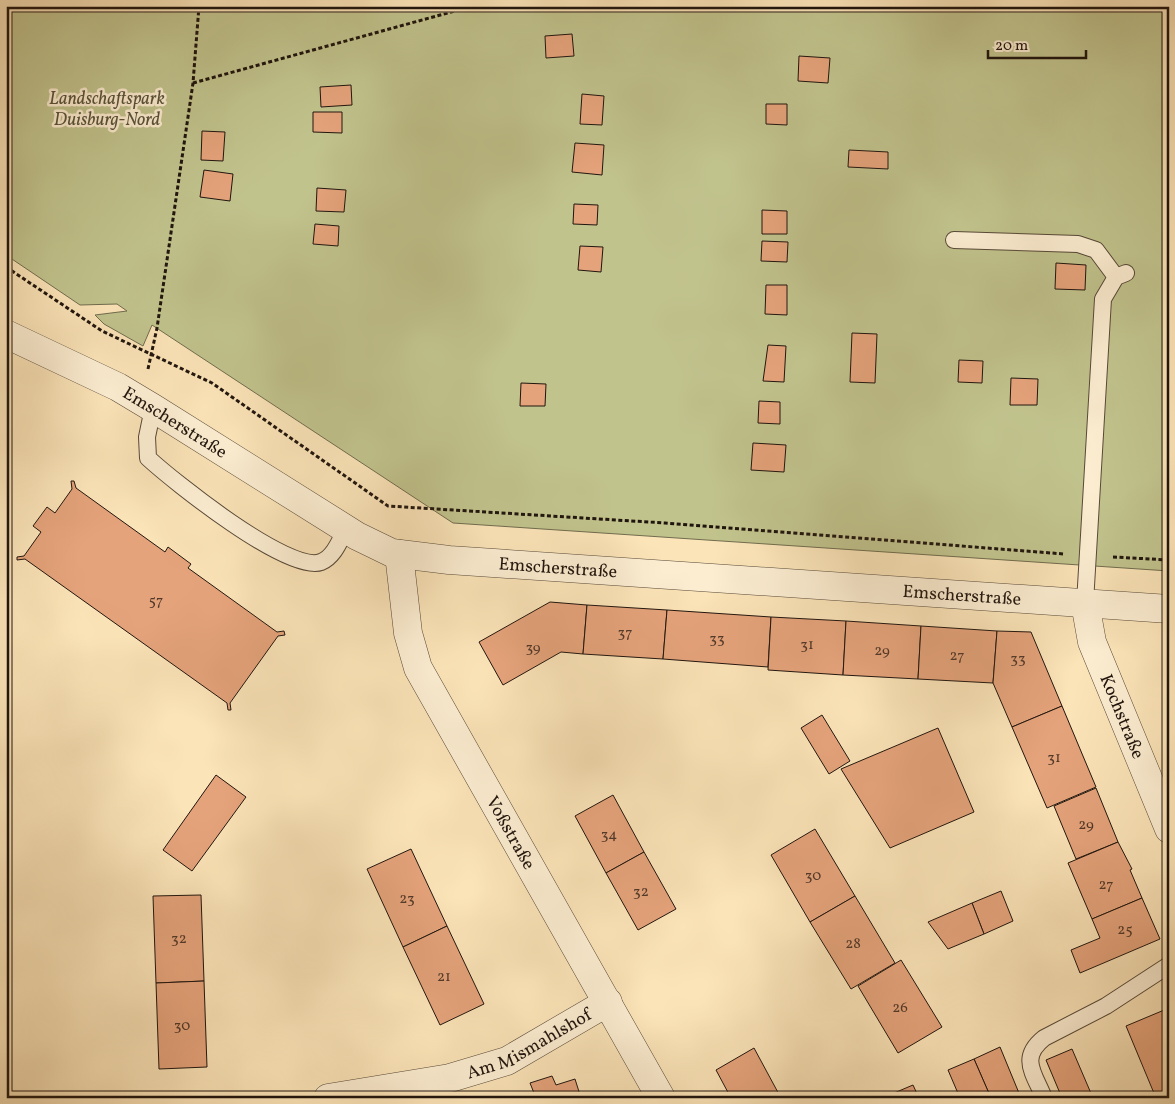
<svg xmlns="http://www.w3.org/2000/svg" width="1175" height="1104" font-family="Vollkorn,serif">
	<rect width="100%" height="100%" fill="#fbe4b8"/>
	<filter id="stains"><feTurbulence type="fractalNoise" baseFrequency=".004" numOctaves="4"/><feColorMatrix values="0 0 0 0 .2 0 0 0 0 .09 0 0 0 0 .02 0 0 0 .5 -.17"/></filter>
	<radialGradient id="worn" r=".72"><stop offset=".6" stop-color="#630" stop-opacity="0"/><stop offset="1" stop-color="#630" stop-opacity=".3"/></radialGradient>
	<path fill="#c1c38d" stroke="#706c4e" d="M6 6H1169V571L453 523 152 325 143 346 104 324 95 315 127 311 117 304 80 305 6 255Z"/>
	<g fill="#e5a37b" stroke="#20150e">
		<path d="M572 34 574 56 546 58 545 36Z"/>
		<path d="M799 56 830 58 828 83 798 81Z"/>
		<path d="M351 85 352 105 321 107 320 87Z"/>
		<path d="M582 94 604 96 602 125 580 124Z"/>
		<path d="M766 104H787V125L766 124Z"/>
		<path d="M313 112H342V133L313 132Z"/>
		<path d="M202 131 225 132 223 161 201 160Z"/>
		<path d="M575 143 604 145 602 175 572 172Z"/>
		<path d="M849 150 888 152V169L848 167Z"/>
		<path d="M204 170 233 174 230 201 200 197Z"/>
		<path d="M317 188 346 190 344 212 316 211Z"/>
		<path d="M574 204 598 205 597 225 573 224Z"/>
		<path d="M762 210 787 211V234H762Z"/>
		<path d="M315 224 339 226 338 246 313 244Z"/>
		<path d="M762 241 788 242 787 262 761 261Z"/>
		<path d="M580 246 603 247 601 272 578 270Z"/>
		<path d="M1056 263 1086 265 1085 290 1055 289Z"/>
		<path d="M766 285H787V315L765 314Z"/>
		<path d="M852 333 877 334 875 383 850 382Z"/>
		<path d="M768 345 786 346 784 382 763 381Z"/>
		<path d="M959 360 983 361 982 383 958 382Z"/>
		<path d="M1011 378 1038 379 1037 405H1010Z"/>
		<path d="M521 383 546 384 545 406H520Z"/>
		<path d="M759 401 780 402V424L758 423Z"/>
		<path d="M753 443 786 445 784 472 751 470Z"/>
		<path d="M71 481H74L76 488 165 552 168 547 191 564 188 568 277 632 284 631 285 635 278 636 230 703 231 710H228L227 703 25 559 17 560V557L24 556 41 532 33 526 47 507 55 513 72 489Z"/>
		<path d="M550 602 587 605 583 654 561 652 503 685 479 642Z"/>
		<path d="M587 605 667 610 663 659 583 654Z"/>
		<path d="M667 610 771 617 768 667 663 659Z"/>
		<path d="M771 617 846 621 843 675 768 670Z"/>
		<path d="M846 621 921 626 918 679 843 675Z"/>
		<path d="M921 626 997 631 993 683 918 679Z"/>
		<path d="M997 631 1031 632 1062 706 1012 727 993 683Z"/>
		<path d="M1062 706 1096 787 1047 808 1012 727Z"/>
		<path d="M822 715 850 761 829 774 801 728Z"/>
		<path d="M938 728 974 812 890 848 841 769Z"/>
		<path d="M216 775 246 797 192 871 163 850Z"/>
		<path d="M1096 788 1118 842 1076 859 1054 806Z"/>
		<path d="M613 795 644 852 606 873 575 816Z"/>
		<path d="M815 829 855 896 810 922 771 855Z"/>
		<path d="M1118 842 1132 869 1130 870 1142 898 1092 919 1068 863Z"/>
		<path d="M411 849 447 926 403 947 367 869Z"/>
		<path d="M644 852 676 909 638 930 606 873Z"/>
		<path d="M1001 891 1013 921 984 934 972 903Z"/>
		<path d="M201 895 204 981 156 983 153 896Z"/>
		<path d="M855 896 895 963 851 989 810 922Z"/>
		<path d="M1142 898 1160 939 1080 973 1071 950 1100 938 1092 919Z"/>
		<path d="M972 903 984 934 948 949 928 922Z"/>
		<path d="M447 926 484 1004 440 1025 403 947Z"/>
		<path d="M901 960 942 1027 898 1053 858 986Z"/>
		<path d="M204 981 207 1067 159 1069 156 983Z"/>
		<path d="M1169 1008V1098H1156L1126 1026Z"/>
		<path d="M1000 1047 1021 1098H991L974 1059Z"/>
		<path d="M754 1048 781 1098H731L716 1070Z"/>
		<path d="M1072 1049 1093 1098H1062L1046 1060Z"/>
		<path d="M974 1059 991 1098H960L948 1070Z"/>
		<path d="M552 1076 556 1085 575 1079 581 1098H521L534 1093 530 1083Z"/>
		<path d="M913 1085 919 1098H888L887 1096Z"/>
	</g>
	<g fill="none" stroke-linecap="round" stroke-linejoin="round">
		<g stroke="#574938" stroke-width="18">
			<g id="service">
				<path d="M954 240 1078 244 1096 250 1116 277"/>
				<path d="M153 408 147 437 148 458C173 481 289 574 321 562 334 557 340 540 346 529"/>
				<path d="M1085 603 1103 299 1116 277 1126 273"/>
				<path d="M1044 1098C1034 1073 1019 1058 1044 1038L1106 1006 1169 965"/>
			</g>
		</g>
		<g stroke="#574938" stroke-width="29">
			<g id="minor">
				<path id="s1" d="M399 554 408 633 418 668 661 1098"/>
				<path id="s2" d="M1085 603 1092 642 1169 829"/>
				<path id="s3" d="M328 1098 450 1078 507 1061 608 1002"/>
			</g>
		</g>
		<g stroke="#574938" stroke-width="29">
			<g id="tertiary">
				<path id="s4" d="M6 334 118 387 153 408 357 536 392 553 449 560 1169 609"/>
			</g>
		</g>
		<g stroke="#20150e" stroke-width="3" stroke-dasharray="4 2.5" stroke-linecap="butt">
			<path d="M193 83 473 6"/>
			<path d="M1168 157H1169"/>
			<path d="M6 267 102 331 212 383 388 506 665 523 1064 554"/>
			<path d="M148 369 157 328 193 83 199 6"/>
			<path d="M1113 557 1169 560"/>
		</g>
		<use href="#service" stroke="#fcedd1" stroke-width="16"/>
		<use href="#minor" stroke="#fcedd1" stroke-width="28"/>
		<use href="#tertiary" stroke="#fcedd1" stroke-width="28"/>
	</g>
	<g text-anchor="middle" stroke-width="5" stroke-linejoin="round" paint-order="stroke">
		<g font-size="15" fill="#513829">
			<text x="156" y="605">57</text>
			<text x="625" y="637">37</text>
			<text x="717" y="643">33</text>
			<text x="807" y="649">31</text>
			<text x="533" y="652">39</text>
			<text x="882" y="655">29</text>
			<text x="957" y="660">27</text>
			<text x="1018" y="663">33</text>
			<text x="1054" y="762">31</text>
			<text x="1086" y="829">29</text>
			<text x="609" y="839">34</text>
			<text x="813" y="880">30</text>
			<text x="1106" y="889">27</text>
			<text x="641" y="896">32</text>
			<text x="407" y="903">23</text>
			<text x="1125" y="934">25</text>
			<text x="179" y="943">32</text>
			<text x="853" y="948">28</text>
			<text x="444" y="981">21</text>
			<text x="900" y="1012">26</text>
			<text x="182" y="1030">30</text>
		</g>
		<g font-size="18" font-style="italic" fill="#58523a" stroke="#fcedd1">
			<text x="107" y="104">Landschaftspark<tspan x="107" dy="21">Duisburg-Nord</tspan></text>
		</g>
		<g font-size="18" fill="#20150e" stroke="#fcedd1">
			<text dy="6" stroke="none"><textPath href="#s4" startOffset="191">Emscherstraße</textPath></text>
			<text dy="6" stroke="none"><textPath href="#s4" startOffset="611">Emscherstraße</textPath></text>
			<text dy="6" stroke="none"><textPath href="#s4" startOffset="1016">Emscherstraße</textPath></text>
			<text dy="6" stroke="none"><textPath href="#s2" startOffset="120">Kochstraße</textPath></text>
			<text dy="6" stroke="none"><textPath href="#s1" startOffset="305">Voßstraße</textPath></text>
			<text dy="6" stroke="none"><textPath href="#s3" startOffset="210">Am Mismahlshof</textPath></text>
		</g>
	</g>
	<rect width="1175" height="1104" fill="none" stroke="#fbe4b8" stroke-width="25"/>
	<rect x="8" y="8" width="1160" height="1089" fill="none" stroke="#20150e" stroke-width="2.5"/>
	<rect x="12" y="12" width="1150" height="1079" fill="none" stroke="#20150e"/>
	<path d="M988 50v8h98v-8" fill="none" stroke="#20150e" stroke-width="2.5"/>
	<text x="995" y="50" font-size="15" fill="#20150e" stroke="#fcedd1" stroke-width="4" paint-order="stroke">20 m</text>
	<rect width="100%" height="100%" filter="url(#stains)"/>
	<rect width="100%" height="100%" fill="url(#worn)"/>
</svg>
